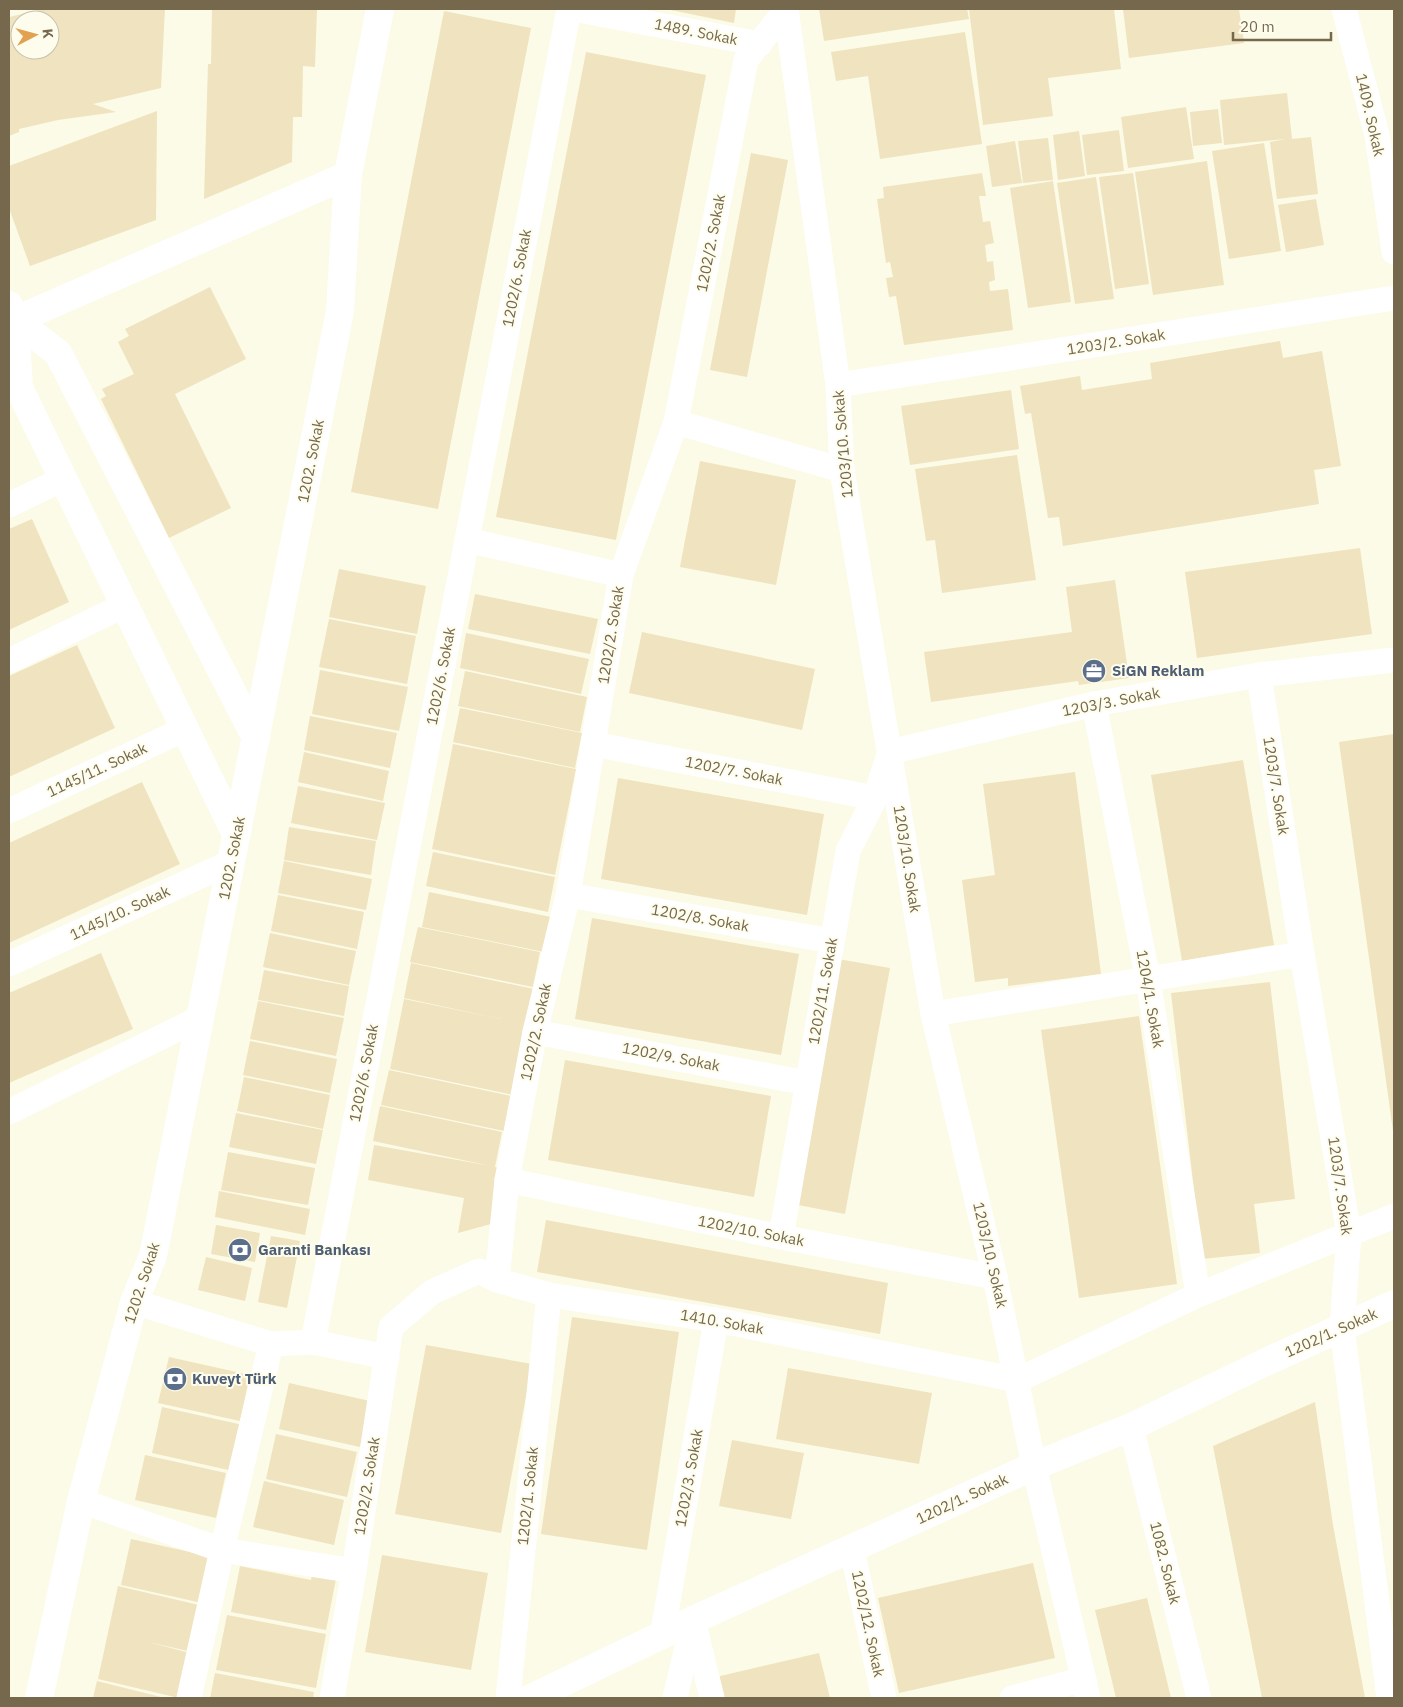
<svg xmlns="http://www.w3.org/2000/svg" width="1403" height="1707" font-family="'IBM Plex Sans',sans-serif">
	<rect width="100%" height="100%" fill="#fcfbe7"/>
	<g fill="#f0e3bf" fill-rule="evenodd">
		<path d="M44 9H165L161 88 93 104 116 112 58 120 19 129V132L9 136V17ZM20 20H50V50H20Z"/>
		<path d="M212 9H317L315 67 303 66 302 117H293L292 162 204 199 208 64H211Z"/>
		<path d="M666 9H736L734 23Z"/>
		<path d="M819 9H967L969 19 824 41Z"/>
		<path d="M969 9H1114L1121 69 1048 78 1053 116 983 125Z"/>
		<path d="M1123 9H1239L1244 43 1129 58Z"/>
		<path d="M444 11 531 28 438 509 351 492Z"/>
		<path d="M965 32 982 144 880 159 868 76 836 81 831 52Z"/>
		<path d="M586 52 706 75 616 540 496 517Z"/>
		<path d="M1287 93 1292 139 1311 137 1318 194 1277 199 1270 142 1285 139 1224 145 1220 100Z"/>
		<path d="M1186 107 1194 159 1128 168 1121 117Z"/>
		<path d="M1218 109 1222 143 1193 146 1190 112Z"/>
		<path d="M157 111 156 220 30 266 9 208V166Z"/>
		<path d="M1119 130 1124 171 1087 175 1082 135Z"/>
		<path d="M1079 131 1085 176 1058 180 1053 135Z"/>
		<path d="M1048 138 1053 180 1023 183 1018 141Z"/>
		<path d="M1015 141 1022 183 992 187 986 146Z"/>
		<path d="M1264 143 1281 251 1229 259 1212 151Z"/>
		<path d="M751 153 788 160 747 377 710 370Z"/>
		<path d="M1207 161 1224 285 1153 295 1135 172Z"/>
		<path d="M982 173 986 196H979L983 222 990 221 994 243 985 245 987 262 993 261 995 280 989 282 990 291 1008 289 1013 330 904 345 896 296 889 297 886 278 893 277 890 262 886 263 877 199 884 198 883 187Z"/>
		<path d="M1133 173 1149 284 1115 289 1099 177Z"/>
		<path d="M1096 177 1114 299 1075 304 1057 183Z"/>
		<path d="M1053 181 1071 302 1028 308 1010 188Z"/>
		<path d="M1316 199 1324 245 1286 252 1278 205Z"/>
		<path d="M210 287 246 359 175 394 231 508 169 538 101 399 106 396 102 389 134 374 118 342 129 336 125 329Z"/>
		<path d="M1280 341 1283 358 1322 351 1341 466 1314 470 1319 504 1063 546 1059 517 1048 518 1031 413 1025 414 1020 386 1080 376 1082 390 1152 379 1150 363Z"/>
		<path d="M1011 390 1019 449 910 465 901 406Z"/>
		<path d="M1017 455 1036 580 942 593 935 540 926 541 915 469Z"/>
		<path d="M700 461 796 480 776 585 680 567Z"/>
		<path d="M32 519 69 602 9 630V529Z"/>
		<path d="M1360 548 1372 634 1197 658 1185 572Z"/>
		<path d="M339 569 426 586 417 634 329 617Z"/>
		<path d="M1115 580 1129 678 1079 685 1078 681 931 702 924 652 1072 632 1066 587Z"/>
		<path d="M475 594 598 619 590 654 468 629Z"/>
		<path d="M329 619 416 636 407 684 319 667Z"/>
		<path d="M642 632 815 669 802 730 629 693Z"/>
		<path d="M466 633 589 659 581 694 460 668Z"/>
		<path d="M77 645 115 728 9 777V676Z"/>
		<path d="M320 670 408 687 399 731 312 714Z"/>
		<path d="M465 671 587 697 580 732 458 706Z"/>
		<path d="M460 708 582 733 575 768 453 742Z"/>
		<path d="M310 716 397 733 390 768 304 750Z"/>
		<path d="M1394 734V1131H1393L1339 742Z"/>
		<path d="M453 744 576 769 555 875 432 849Z"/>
		<path d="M304 752 389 771 383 801 298 782Z"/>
		<path d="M1243 760 1274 945 1182 961 1151 775Z"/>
		<path d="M1075 772 1101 974 1008 986V978L975 982 962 880 995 875 983 784Z"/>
		<path d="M618 778 824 814 807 915 601 879Z"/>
		<path d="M142 782 180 864 9 943V843Z"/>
		<path d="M298 786 385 803 377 840 291 823Z"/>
		<path d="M289 827 376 841 371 875 284 860Z"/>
		<path d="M433 852 555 877 548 912 426 886Z"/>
		<path d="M284 861 372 879 366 910 278 893Z"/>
		<path d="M429 892 551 917 544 952 422 927Z"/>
		<path d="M278 895 364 912 357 949 271 931Z"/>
		<path d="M592 918 799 954 781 1055 575 1019Z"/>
		<path d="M418 927 540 952 533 987 410 962Z"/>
		<path d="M270 933 356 951 349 985 263 967Z"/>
		<path d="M101 953 133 1029 9 1083V993Z"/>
		<path d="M838 959 890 968 845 1214 793 1204Z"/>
		<path d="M411 963 534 989 513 1095 390 1069 404 999 501 1019 404 998Z"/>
		<path d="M264 970 349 986 344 1016 258 1000Z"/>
		<path d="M1270 982 1295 1199 1254 1204 1260 1253 1202 1259 1171 993Z"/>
		<path d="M258 1001 344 1018 336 1056 250 1039Z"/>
		<path d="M1139 1016 1177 1284 1079 1298 1041 1030Z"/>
		<path d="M250 1041 337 1059 330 1093 243 1075Z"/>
		<path d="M565 1060 771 1096 754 1197 548 1160Z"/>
		<path d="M389 1070 511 1096 504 1131 381 1105Z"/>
		<path d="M244 1077 330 1095 323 1129 237 1111Z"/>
		<path d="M380 1106 502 1132 495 1167 501 1168 491 1224 458 1233 464 1198 368 1180 374 1145 491 1166 373 1141Z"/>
		<path d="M236 1113 323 1130 316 1164 229 1147Z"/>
		<path d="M228 1152 315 1168 308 1205 221 1190Z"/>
		<path d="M219 1191 310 1209 305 1235 215 1217Z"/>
		<path d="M546 1220 888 1283 880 1334 537 1272Z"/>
		<path d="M216 1225 260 1233 255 1262 211 1254Z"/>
		<path d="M271 1236 300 1241 287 1308 258 1302Z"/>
		<path d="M206 1257 252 1268 245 1301 198 1290Z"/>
		<path d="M572 1317 679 1332 647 1550 541 1534Z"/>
		<path d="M426 1345 532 1364 501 1533 395 1514Z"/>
		<path d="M169 1357 250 1375 240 1421 158 1403Z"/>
		<path d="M788 1368 932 1393 919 1464 776 1439Z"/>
		<path d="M289 1383 370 1401 360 1447 279 1429Z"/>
		<path d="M1315 1402 1333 1525 1365 1698H1262L1213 1446Z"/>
		<path d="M162 1407 243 1425 233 1471 152 1453Z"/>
		<path d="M276 1434 357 1452 347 1497 266 1479Z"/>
		<path d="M732 1440 804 1453 791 1519 719 1506Z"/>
		<path d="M145 1455 226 1473 216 1518 135 1500Z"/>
		<path d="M264 1481 344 1500 334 1545 253 1527Z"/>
		<path d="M131 1539 213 1557 202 1603 121 1585Z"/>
		<path d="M382 1555 488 1573 471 1670 365 1652Z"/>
		<path d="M1033 1563 1055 1658 899 1693 878 1598Z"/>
		<path d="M240 1566 311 1580 312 1574 336 1579 326 1630 231 1612Z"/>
		<path d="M118 1586 199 1605 188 1651 148 1642 190 1653 179 1698 98 1679Z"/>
		<path d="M1147 1598 1171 1698H1116L1095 1610Z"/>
		<path d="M227 1615 326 1634 316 1688 216 1670Z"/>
		<path d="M819 1653 830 1698H716L712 1678Z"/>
		<path d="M215 1673 314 1692 313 1698H210Z"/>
		<path d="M97 1681 165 1698H93Z"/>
	</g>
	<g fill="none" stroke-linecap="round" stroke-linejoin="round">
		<g stroke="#fff" stroke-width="25">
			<path d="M573 9 760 44"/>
			<path d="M786 9 838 385 842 470 933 1014 995 1277 1034 1466 1088 1698"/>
			<path d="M1344 9 1377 135 1394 252"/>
			<path d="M838 385 1394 298"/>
			<path d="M676 422 842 470"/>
			<path d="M9 505 63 479"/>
			<path d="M467 540 621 575"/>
			<path d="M9 661 125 605"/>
			<path d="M1259 675 1302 954 1349 1234 1342 1327 1389 1698"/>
			<path d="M1094 704 1148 979 1198 1295"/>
			<path d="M593 744 875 798"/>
			<path d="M9 811 185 729"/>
			<path d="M568 895 832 941"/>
			<path d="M9 964 231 862"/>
			<path d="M933 1014 1302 954"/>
			<path d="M535 1032 807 1083"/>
			<path d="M9 1112 200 1018"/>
			<path d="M507 1180 781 1237 995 1277"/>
			<path d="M781 1237 848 851 875 798 890 752 1094 704 1259 675 1394 660"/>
			<path d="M497 1280 507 1180 535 1032 568 895 621 575 676 422 746 60 786 10"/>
			<path d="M134 1302 271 1344 313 1342 387 1357"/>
			<path d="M313 1342 569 9"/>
			<path d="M1131 1427 1199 1698"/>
			<path d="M81 1501 222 1550 354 1571"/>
			<path d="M852 1550 884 1698"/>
			<path d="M693 1620 712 1698"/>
			<path d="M662 1637 716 1320"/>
			<path d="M189 1698 222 1550 271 1344"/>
			<path d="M332 1698 354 1571 391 1327 432 1292 479 1271 497 1280 549 1295 716 1320 1018 1380 1198 1295 1394 1216"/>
			<path d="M508 1698 549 1295"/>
			<path d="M675 1698 692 1625"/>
			<path d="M1012 1698 1084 1679"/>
		</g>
		<g stroke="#fff" stroke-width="28">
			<path d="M9 305 15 320 19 388 236 834"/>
			<path d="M15 320 58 353 256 738"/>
			<path d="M9 323 348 175"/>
			<path d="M39 1698 81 1501 134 1302 153 1256 340 311 348 175 380 9"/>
			<path d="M531 1698 693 1620 1034 1466 1131 1427 1268 1361 1394 1304"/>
		</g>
	</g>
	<defs>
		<g id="office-disc" transform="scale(1.25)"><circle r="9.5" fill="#5c6f8a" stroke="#fefded"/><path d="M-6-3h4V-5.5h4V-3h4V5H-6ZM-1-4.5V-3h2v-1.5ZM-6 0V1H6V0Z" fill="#fff"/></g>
		<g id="bank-disc" transform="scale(1.25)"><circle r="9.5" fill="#5c6f8a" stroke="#fefded"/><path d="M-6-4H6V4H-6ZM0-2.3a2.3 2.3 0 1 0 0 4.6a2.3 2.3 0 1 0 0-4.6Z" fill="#fff"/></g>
	</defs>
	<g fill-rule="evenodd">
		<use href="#office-disc" x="1094" y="671"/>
		<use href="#bank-disc" x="240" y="1250"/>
		<use href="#bank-disc" x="175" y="1379"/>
	</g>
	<g text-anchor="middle" stroke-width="4" stroke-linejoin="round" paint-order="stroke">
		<g font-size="15" fill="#75684c" stroke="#fefded">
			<text transform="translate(696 32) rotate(11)" y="5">1489. Sokak</text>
			<text transform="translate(1370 115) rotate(77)" y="5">1409. Sokak</text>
			<text transform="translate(711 243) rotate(-79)" y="5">1202/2. Sokak</text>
			<text transform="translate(517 278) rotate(-79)" y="5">1202/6. Sokak</text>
			<text transform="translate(1116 342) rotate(-9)" y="5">1203/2. Sokak</text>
			<text transform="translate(843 444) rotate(-95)" y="5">1203/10. Sokak</text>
			<text transform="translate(311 461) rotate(-79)" y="5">1202. Sokak</text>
			<text transform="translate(611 635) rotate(-81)" y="5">1202/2. Sokak</text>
			<text transform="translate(441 676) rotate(-79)" y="5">1202/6. Sokak</text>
			<text transform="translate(1111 702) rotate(-11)" y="5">1203/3. Sokak</text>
			<text transform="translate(97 770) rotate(-25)" y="5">1145/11. Sokak</text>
			<text transform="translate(734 771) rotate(11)" y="5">1202/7. Sokak</text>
			<text transform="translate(1276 786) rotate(81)" y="5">1203/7. Sokak</text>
			<text transform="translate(232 858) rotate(-79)" y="5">1202. Sokak</text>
			<text transform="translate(907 859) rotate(81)" y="5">1203/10. Sokak</text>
			<text transform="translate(120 913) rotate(-25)" y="5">1145/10. Sokak</text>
			<text transform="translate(700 918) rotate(10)" y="5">1202/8. Sokak</text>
			<text transform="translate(823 991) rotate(-80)" y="5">1202/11. Sokak</text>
			<text transform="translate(1150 999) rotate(80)" y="5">1204/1. Sokak</text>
			<text transform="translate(536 1032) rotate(-78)" y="5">1202/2. Sokak</text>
			<text transform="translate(671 1057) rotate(11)" y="5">1202/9. Sokak</text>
			<text transform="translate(364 1073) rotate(-79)" y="5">1202/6. Sokak</text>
			<text transform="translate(1340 1186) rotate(82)" y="5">1203/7. Sokak</text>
			<text transform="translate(751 1231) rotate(11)" y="5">1202/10. Sokak</text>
			<text transform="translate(990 1255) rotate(77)" y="5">1203/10. Sokak</text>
			<text transform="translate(142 1283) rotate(-72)" y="5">1202. Sokak</text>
			<text transform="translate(722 1322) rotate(10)" y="5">1410. Sokak</text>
			<text transform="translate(1331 1333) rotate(-24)" y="5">1202/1. Sokak</text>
			<text transform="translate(689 1478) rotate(-80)" y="5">1202/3. Sokak</text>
			<text transform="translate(367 1486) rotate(-81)" y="5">1202/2. Sokak</text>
			<text transform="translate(528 1496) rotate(-84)" y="5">1202/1. Sokak</text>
			<text transform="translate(962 1499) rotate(-25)" y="5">1202/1. Sokak</text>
			<text transform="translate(1165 1563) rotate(76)" y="5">1082. Sokak</text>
			<text transform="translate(868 1624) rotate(78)" y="5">1202/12. Sokak</text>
		</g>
		<g font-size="15" font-weight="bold" fill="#4e5e75" stroke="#fefded" text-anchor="start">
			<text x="1112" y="676">SiGN Reklam</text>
			<text x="258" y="1255">Garanti Bankası</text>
			<text x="192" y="1384">Kuveyt Türk</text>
		</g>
	</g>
	<rect width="1403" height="1707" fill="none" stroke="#75684c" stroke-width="20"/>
	<g transform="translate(35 35) rotate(84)"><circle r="24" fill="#fefded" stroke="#c7c1ad"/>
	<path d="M0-4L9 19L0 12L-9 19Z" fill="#e2a150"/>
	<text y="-8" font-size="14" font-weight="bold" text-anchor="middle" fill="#75684c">K</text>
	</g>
	<path d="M1233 32v8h98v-8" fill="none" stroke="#75684c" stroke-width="2.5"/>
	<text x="1240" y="32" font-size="15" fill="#75684c" stroke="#fefded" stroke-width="4" paint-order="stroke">20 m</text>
</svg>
